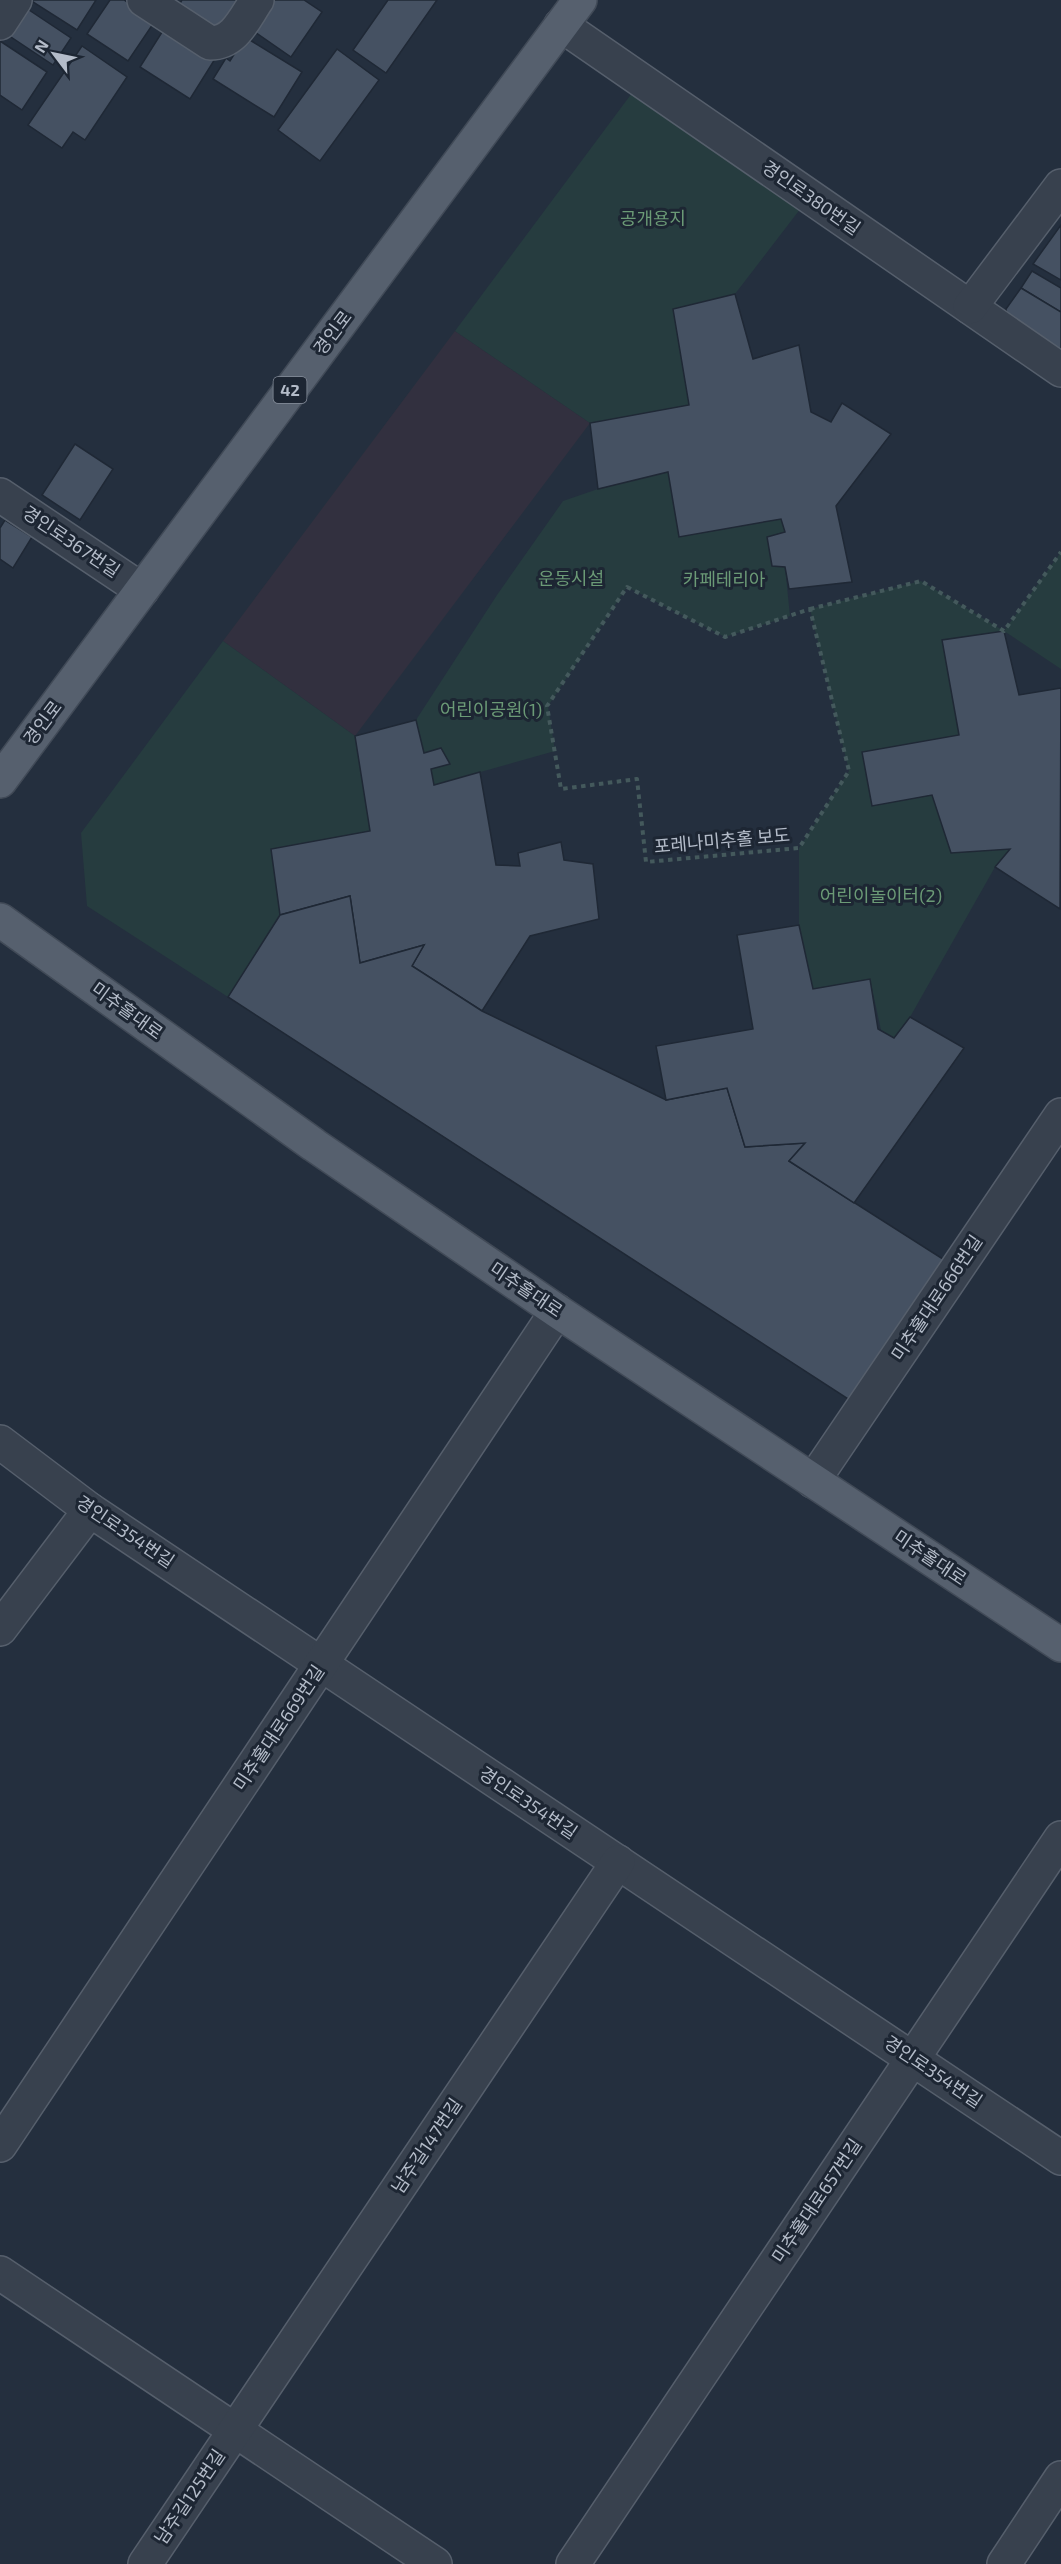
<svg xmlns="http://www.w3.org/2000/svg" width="1061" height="2564" font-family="'Exo 2','Noto Sans KR',sans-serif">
	<rect width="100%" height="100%" fill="#242f3e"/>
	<path fill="#32303f" d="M455 331 590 423 355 736 223 641Z"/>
	<g fill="#263c3f">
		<path d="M632 93 801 208 735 294 673 309 689 405 590 423 455 331Z"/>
		<path d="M668 472 679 537 781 519 785 532 767 537 772 566 785 567 790 616 725 637 627 587 548 706 555 751 434 785 431 769 450 763 440 748 424 753 416 720 497 595 563 501 598 489Z"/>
		<path d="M1061 552V669L1004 631 942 640 959 735 862 752 872 806 932 795 951 853 1010 849 995 867 910 1017 894 1038 881 1030 870 979 813 989 799 925V848L849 771 810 609 921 581 1004 631Z"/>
		<path d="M223 641 355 736 370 831 271 849 280 915 228 997 87 906 81 833Z"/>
	</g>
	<g fill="#455162" stroke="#1f2835" stroke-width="1.5">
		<path d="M30 0H96L77 30Z"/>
		<path d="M110 0H124L155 21 128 61 87 34Z"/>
		<path d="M182 0H247L230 27 209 29 177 8Z"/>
		<path d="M273 0H304L322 12 291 57 252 30Z"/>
		<path d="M388 0H437L386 73 353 50Z"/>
		<path d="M23 6 71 38 53 65 5 33Z"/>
		<path d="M169 21 183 39 215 59 190 99 140 67Z"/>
		<path d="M245 37 302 72 274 117 213 79 226 58 230 61Z"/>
		<path d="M0 41 47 72 22 110 0 95Z"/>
		<path d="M82 46 127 77 85 140 73 132 62 148 28 125Z"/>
		<path d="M337 49 379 80 320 161 278 130Z"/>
		<path d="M1061 225V280L1033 264Z"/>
		<path d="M1032 271 1061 288V312L1021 288Z"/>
		<path d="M1021 288 1061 312V355L1008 321 1006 309Z"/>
		<path d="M735 294 753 359 799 345 811 412 831 422 842 403 891 434 836 506 852 582 789 589 785 567 772 566 767 537 785 532 781 519 679 537 668 472 598 489 590 423 689 405 673 309Z"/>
		<path d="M75 444 113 469 80 520 42 495Z"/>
		<path d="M5 520 32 537 13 568 0 559V528Z"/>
		<path d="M1004 631 1019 695 1061 688 1060 909 995 867 1010 849 951 853 932 795 872 806 862 752 959 735 942 640Z"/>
		<path d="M416 720 424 753 441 748 450 764 431 769 434 785 480 772 496 865 520 866 518 853 561 842 564 860 593 864 599 919 530 936 482 1011 412 966 424 945 360 963 350 896 280 915 271 849 370 831 355 736Z"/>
		<path d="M350 896 360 963 424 945 412 966 482 1011 666 1100 727 1088 745 1147 805 1143 789 1161 957 1268 862 1408 228 997 280 915Z"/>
		<path d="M799 925 813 989 870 979 878 1029 894 1038 910 1017 964 1048 854 1203 789 1161 805 1143 745 1147 727 1088 666 1100 656 1046 753 1029 737 935Z"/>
	</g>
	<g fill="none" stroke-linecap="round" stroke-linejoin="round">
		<g stroke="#565f6c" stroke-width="36">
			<g id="minor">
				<path d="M144 0 210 43C235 43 244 19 257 0"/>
				<path d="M0 23 15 0"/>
				<path d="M561 25 1061 370"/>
				<path d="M970 307 1061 186"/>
				<path d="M0 495 142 590"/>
				<path d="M0 1442 90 1510 1061 2158"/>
				<path d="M813 1481 1061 1115"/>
				<path d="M0 1629 90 1510"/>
				<path d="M0 2145 557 1311"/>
				<path d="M0 2273 435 2564"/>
				<path d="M145 2564 618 1862"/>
				<path d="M573 2564 1061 1838"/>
				<path d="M1004 2564 1061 2478"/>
			</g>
		</g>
		<g stroke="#414a57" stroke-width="36">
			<g id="major">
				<path d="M0 781 580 0"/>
				<path d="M0 920 314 1145 557 1311 1061 1645"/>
			</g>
		</g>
		<g stroke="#44595c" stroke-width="4" stroke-dasharray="4.5 4.5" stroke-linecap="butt">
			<path d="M627 587 725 637 810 609 849 771 799 848 646 862 637 779 561 789 547 706Z"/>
			<path d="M810 609 921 581 1004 631 1061 552"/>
		</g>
		<use href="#minor" stroke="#38414e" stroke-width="33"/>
		<use href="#major" stroke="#56606e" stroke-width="33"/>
	</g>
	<g text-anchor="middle" stroke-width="6" stroke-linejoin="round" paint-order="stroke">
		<rect fill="#1d2633" stroke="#878f9c" stroke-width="1.5" x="273.5" y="377" width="33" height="26" rx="4.5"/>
		<g font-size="16" font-weight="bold" fill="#b4bcc9">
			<text x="290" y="396">42</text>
		</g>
		<g font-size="18" fill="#b4bcc9" stroke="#1d2633">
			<text transform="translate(811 198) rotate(35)" y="6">경인로380번길</text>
			<text transform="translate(333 333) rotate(-53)" y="6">경인로</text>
			<text transform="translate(71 542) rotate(34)" y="6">경인로367번길</text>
			<text transform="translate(43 723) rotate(-53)" y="6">경인로</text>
			<text transform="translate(722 841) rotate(-5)" y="6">포레나미추홀 보도</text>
			<text transform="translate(127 1011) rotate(36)" y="6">미추홀대로</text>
			<text transform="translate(526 1290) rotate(34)" y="6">미추홀대로</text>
			<text transform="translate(937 1298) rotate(-56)" y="6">미추홀대로666번길</text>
			<text transform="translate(125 1532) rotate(34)" y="6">경인로354번길</text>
			<text transform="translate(930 1558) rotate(34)" y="6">미추홀대로</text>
			<text transform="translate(279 1728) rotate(-56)" y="6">미추홀대로669번길</text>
			<text transform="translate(528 1803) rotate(34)" y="6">경인로354번길</text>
			<text transform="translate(933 2072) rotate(34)" y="6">경인로354번길</text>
			<text transform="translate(427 2146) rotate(-56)" y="6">남주길147번길</text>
			<text transform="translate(817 2201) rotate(-56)" y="6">미추홀대로657번길</text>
			<text transform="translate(190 2497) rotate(-56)" y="6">남주길125번길</text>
		</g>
		<g font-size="18" fill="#6b9a76" stroke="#1d2633">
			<text x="653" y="225">공개용지</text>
			<text x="571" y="585">운동시설</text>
			<text x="724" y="586">카페테리아</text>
			<text x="491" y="716">어린이공원(1)</text>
			<text x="881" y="902">어린이놀이터(2)</text>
		</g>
	</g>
	<g transform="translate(54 54) rotate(302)" stroke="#1d2633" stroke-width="4.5" paint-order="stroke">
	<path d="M0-4.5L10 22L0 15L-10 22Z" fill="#b4bcc9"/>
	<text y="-9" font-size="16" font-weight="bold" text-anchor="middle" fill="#b4bcc9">N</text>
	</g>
</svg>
